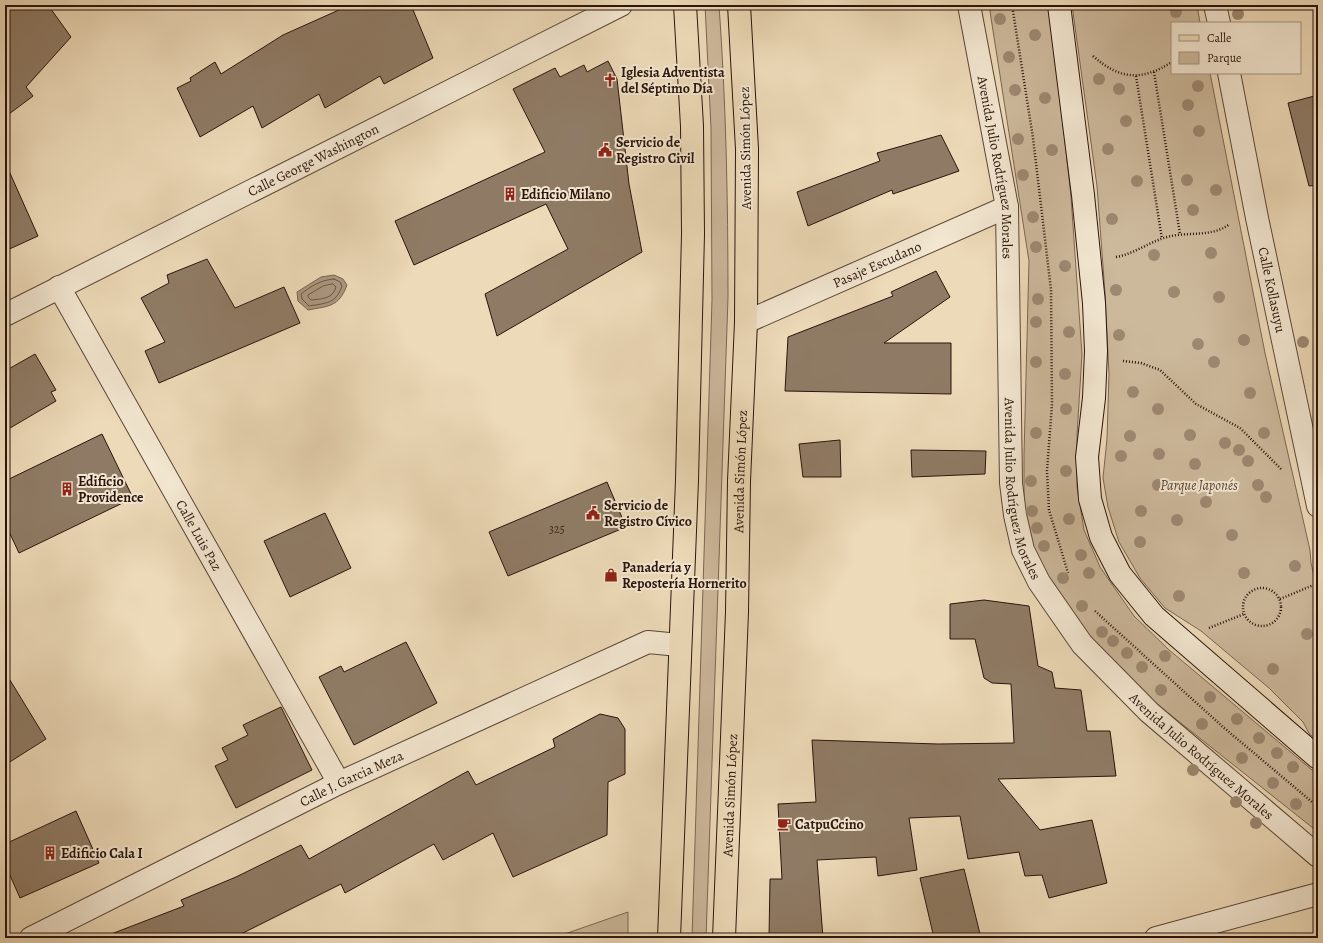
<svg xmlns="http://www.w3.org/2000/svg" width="1323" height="943" font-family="Alegreya,serif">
	<rect width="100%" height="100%" fill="#eddab8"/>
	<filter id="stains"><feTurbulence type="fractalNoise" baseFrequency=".005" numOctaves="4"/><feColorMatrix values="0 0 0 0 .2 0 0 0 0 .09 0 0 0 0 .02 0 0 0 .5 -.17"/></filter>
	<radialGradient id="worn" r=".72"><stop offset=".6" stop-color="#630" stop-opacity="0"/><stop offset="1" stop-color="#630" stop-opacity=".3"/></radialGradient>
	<g fill="#ccb89b" stroke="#7b6654">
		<path d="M705 5H719C726 102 728 200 728 298L706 938H692L712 300 711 128Z"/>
		<path d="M989 5H1050L1071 197 1082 354 1077 435V487L1084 530 1100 567 1134 616 1168 649 1318 775V832L1153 701 1087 637 1054 591 1032 548 1024 512V455L1029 261Z"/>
		<path d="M1072 5H1197L1200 23H1172V73H1210L1265 353 1310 550 1311 563 1318 593V739L1310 735 1303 722 1269 688 1201 631 1165 608 1140 578 1119 542 1108 507 1103 478 1107 439 1109 374 1105 293 1097 186Z"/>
		<path d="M628 912V938H553Z"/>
	</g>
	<path fill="#ab977e" stroke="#776350" d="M334 275 343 279 347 285C339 307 329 306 308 310L298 301 297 292 321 277Z"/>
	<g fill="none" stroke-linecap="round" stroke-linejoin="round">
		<g stroke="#6a5645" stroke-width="1">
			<path d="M334 279 340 282 342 286C336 304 326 303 309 306L302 299 301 294C311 286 321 280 334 279Z"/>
			<path d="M333 284 336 287C333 299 321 299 311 300L308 297V295L323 286Z"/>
		</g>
	</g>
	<g fill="#8f7b65" stroke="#2a140c">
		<path d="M5 5H48L71 37 26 87 33 96 5 117Z"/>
		<path d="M350 5H411L433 58 384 84 380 76 325 108 319 94 262 128 253 106 200 137 177 88 191 81 190 78 215 62 221 74 283 35Z"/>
		<path d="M608 61 617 79 629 184 642 252 497 336 485 294 568 249 546 204 414 265 395 221 545 152 513 89 555 68 560 77 584 65 587 72Z"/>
		<path d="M1318 95V185L1309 186 1288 103Z"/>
		<path d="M941 135 959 171 893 194 892 190 808 226 797 192 880 161 877 153Z"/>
		<path d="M5 162 38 236 5 251Z"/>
		<path d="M207 259 235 308 284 287 300 323 159 383 145 351 165 342 141 298 169 283 167 275Z"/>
		<path d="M936 271 950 297 884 343H951V394L785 391 788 337 893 296 891 292Z"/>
		<path d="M35 354 56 390 51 392 56 401 5 431V371Z"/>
		<path d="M102 434 133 498 19 553 5 523V481Z"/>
		<path d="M840 440 841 477H803L799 444Z"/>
		<path d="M911 450 986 451 985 474 912 477Z"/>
		<path d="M607 482 626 527 508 576 489 532Z"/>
		<path d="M325 513 351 568 290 597 264 541Z"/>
		<path d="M984 600 1029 606 1038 666 1052 672 1055 688 1081 690 1087 731H1110L1116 776 998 779 1040 830 1092 820 1107 883 1049 898 1042 875 1025 876 1019 852 968 859 960 816 909 818 917 870 878 876 876 857 817 860 823 938H769L770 879H782L778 804 816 802 812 740 938 744 1014 743 1011 684 992 683 984 678 975 639H950V604Z"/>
		<path d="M406 642 437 703 354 745 319 677 341 666 344 672Z"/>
		<path d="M5 672 46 739 5 765Z"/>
		<path d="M281 707 312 770 236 808 215 766 228 760 222 748 248 735 243 725Z"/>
		<path d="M600 714 618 718 625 729V774L608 782 607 835 513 877 493 833 443 860 434 844 345 893 341 884 233 938H106V936L184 906 181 900 236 877 301 845 309 859 468 771 476 785 555 747 553 739Z"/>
		<path d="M76 811 99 863 20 898 5 864V844Z"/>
		<path d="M964 869 981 938H934L920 878Z"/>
	</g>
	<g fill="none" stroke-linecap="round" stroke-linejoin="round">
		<g stroke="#5b4637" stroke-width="24">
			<g id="minor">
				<path id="s1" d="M969 5 1007 207 1011 483 1015 515 1023 550 1039 582 1082 644 1149 712 1318 856"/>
				<path d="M1215 5 1219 23"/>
				<path id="s2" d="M1229 73 1257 218 1318 506"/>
				<path id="s3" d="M59 287 339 783"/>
				<path id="s4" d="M5 315 621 5"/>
				<path id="s5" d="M746 322 1007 207"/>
				<path id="s6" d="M31 938 339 783 648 642 679 645"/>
				<path d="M1156 938 1318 894"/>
			</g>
		</g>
		<g stroke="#2a140c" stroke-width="24">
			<path id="secondary" d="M1059 5 1083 195 1094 303 1096 351 1094 398 1087 457 1090 499 1101 537 1120 574 1154 616 1318 758"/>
		</g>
		<g stroke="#2a140c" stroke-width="24">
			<g id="primary">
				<path d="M669 938 687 480 693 234 692 126 685 5"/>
				<path id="s7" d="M724 938 737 612 739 481 746 322 747 149 739 5"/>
			</g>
		</g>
		<g stroke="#2a140c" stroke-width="2.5" stroke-dasharray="1 2" stroke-linecap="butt">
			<path d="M1012 5 1033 138 1051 290 1052 404 1047 471 1049 510 1068 573"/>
			<path d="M1093 56C1120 80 1142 81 1172 62"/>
			<path d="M1154 72 1180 234"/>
			<path d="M1136 76 1162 239"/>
			<path d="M1116 257C1134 254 1149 242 1167 237 1190 231 1210 238 1230 224"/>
			<path d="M1123 361 1141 363 1160 370 1196 404 1240 428 1282 470"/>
			<circle cx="1262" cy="607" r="19"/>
			<path d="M1280 599 1316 584"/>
			<path d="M1095 611 1223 727 1318 807"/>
			<path d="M1209 628 1244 614"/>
		</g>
		<use href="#minor" stroke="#f3e7d1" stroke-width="22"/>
		<use href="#secondary" stroke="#f3e7d1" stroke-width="22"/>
		<use href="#primary" stroke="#eddab8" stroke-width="22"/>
	</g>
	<g fill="#9d8871">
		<circle cx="1176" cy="12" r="6"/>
		<circle cx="1238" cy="14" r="6"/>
		<circle cx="1000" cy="19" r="6"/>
		<circle cx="1035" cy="35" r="6"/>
		<circle cx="1009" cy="57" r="6"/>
		<circle cx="1099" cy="79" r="6"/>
		<circle cx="1198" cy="86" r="6"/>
		<circle cx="1119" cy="89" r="6"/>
		<circle cx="1015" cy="90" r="6"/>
		<circle cx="1045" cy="98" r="6"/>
		<circle cx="1188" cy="105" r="6"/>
		<circle cx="1126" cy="121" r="6"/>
		<circle cx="1199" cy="131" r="6"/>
		<circle cx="1018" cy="139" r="6"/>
		<circle cx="1108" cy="149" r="6"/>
		<circle cx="1052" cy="150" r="6"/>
		<circle cx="1023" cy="175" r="6"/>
		<circle cx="1187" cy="180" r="6"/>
		<circle cx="1137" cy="181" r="6"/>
		<circle cx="1216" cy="190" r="6"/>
		<circle cx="1193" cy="210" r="6"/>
		<circle cx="1033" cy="217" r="6"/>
		<circle cx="1112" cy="219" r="6"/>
		<circle cx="1036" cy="247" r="6"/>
		<circle cx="1211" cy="253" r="6"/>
		<circle cx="1154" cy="255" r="6"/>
		<circle cx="1065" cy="266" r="6"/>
		<circle cx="1116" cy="290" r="6"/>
		<circle cx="1174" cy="292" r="6"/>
		<circle cx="1219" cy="297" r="6"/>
		<circle cx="1038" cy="299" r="6"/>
		<circle cx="1036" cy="322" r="6"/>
		<circle cx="1069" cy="332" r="6"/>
		<circle cx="1119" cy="335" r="6"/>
		<circle cx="1244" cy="340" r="6"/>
		<circle cx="1303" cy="342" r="6"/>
		<circle cx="1198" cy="344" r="6"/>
		<circle cx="1036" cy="362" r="6"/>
		<circle cx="1214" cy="362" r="6"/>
		<circle cx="1065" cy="374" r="6"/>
		<circle cx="1133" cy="392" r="6"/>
		<circle cx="1250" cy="393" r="6"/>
		<circle cx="1066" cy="409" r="6"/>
		<circle cx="1158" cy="409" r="6"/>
		<circle cx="1036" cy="433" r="6"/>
		<circle cx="1264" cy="433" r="6"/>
		<circle cx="1190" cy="435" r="6"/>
		<circle cx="1130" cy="436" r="6"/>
		<circle cx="1225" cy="443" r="6"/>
		<circle cx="1239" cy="450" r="6"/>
		<circle cx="1159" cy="454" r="6"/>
		<circle cx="1121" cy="456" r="6"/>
		<circle cx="1248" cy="461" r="6"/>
		<circle cx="1195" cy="464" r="6"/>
		<circle cx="1066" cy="471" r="6"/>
		<circle cx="1031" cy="481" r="6"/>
		<circle cx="1158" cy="485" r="6"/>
		<circle cx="1258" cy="485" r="6"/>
		<circle cx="1266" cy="497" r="6"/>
		<circle cx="1206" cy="502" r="6"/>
		<circle cx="1032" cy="511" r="6"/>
		<circle cx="1141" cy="511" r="6"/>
		<circle cx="1069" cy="519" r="6"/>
		<circle cx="1177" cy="520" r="6"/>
		<circle cx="1037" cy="528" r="6"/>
		<circle cx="1232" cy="535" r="6"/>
		<circle cx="1140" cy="542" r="6"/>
		<circle cx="1044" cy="546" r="6"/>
		<circle cx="1081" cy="555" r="6"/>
		<circle cx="1295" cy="566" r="6"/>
		<circle cx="1089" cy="573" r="6"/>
		<circle cx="1244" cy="573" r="6"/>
		<circle cx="1063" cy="578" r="6"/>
		<circle cx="1179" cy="596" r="6"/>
		<circle cx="1082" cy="606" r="6"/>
		<circle cx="1102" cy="632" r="6"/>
		<circle cx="1307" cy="634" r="6"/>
		<circle cx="1113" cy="641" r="6"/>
		<circle cx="1127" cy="653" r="6"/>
		<circle cx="1165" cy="656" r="6"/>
		<circle cx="1142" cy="667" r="6"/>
		<circle cx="1273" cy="669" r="6"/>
		<circle cx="1161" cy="690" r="6"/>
		<circle cx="1210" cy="697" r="6"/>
		<circle cx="1237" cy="719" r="6"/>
		<circle cx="1202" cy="724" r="6"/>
		<circle cx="1259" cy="738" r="6"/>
		<circle cx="1277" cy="753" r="6"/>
		<circle cx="1242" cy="758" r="6"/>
		<circle cx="1293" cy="767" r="6"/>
		<circle cx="1193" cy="770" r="6"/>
		<circle cx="1273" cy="783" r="6"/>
		<circle cx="1236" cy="802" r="6"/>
		<circle cx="1296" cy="804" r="6"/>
		<circle cx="1256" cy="823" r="6"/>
	</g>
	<defs>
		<g id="church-bare" transform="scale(1.08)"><path d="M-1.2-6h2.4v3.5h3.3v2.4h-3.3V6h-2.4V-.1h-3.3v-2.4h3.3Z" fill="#8f2418" stroke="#f3e7d1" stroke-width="2.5" paint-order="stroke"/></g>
		<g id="civic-bare" transform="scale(1.08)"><path d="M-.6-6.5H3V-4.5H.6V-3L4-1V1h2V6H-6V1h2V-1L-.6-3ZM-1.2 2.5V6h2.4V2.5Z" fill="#8f2418" stroke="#f3e7d1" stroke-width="2.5" paint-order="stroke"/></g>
		<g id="building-bare" transform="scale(1.08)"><path d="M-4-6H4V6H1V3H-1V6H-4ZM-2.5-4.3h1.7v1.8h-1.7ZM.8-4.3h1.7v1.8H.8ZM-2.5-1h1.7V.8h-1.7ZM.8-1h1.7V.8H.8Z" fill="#8f2418" stroke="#f3e7d1" stroke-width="2.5" paint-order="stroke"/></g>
		<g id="shop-bare" transform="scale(1.08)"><path d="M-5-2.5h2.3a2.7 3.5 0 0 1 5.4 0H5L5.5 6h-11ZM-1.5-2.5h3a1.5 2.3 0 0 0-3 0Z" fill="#8f2418" stroke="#f3e7d1" stroke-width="2.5" paint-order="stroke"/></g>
		<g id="cafe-bare" transform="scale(1.08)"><path d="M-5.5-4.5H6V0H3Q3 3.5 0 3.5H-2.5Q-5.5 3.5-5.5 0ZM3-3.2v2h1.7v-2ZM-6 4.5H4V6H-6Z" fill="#8f2418" stroke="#f3e7d1" stroke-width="2.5" paint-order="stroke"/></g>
	</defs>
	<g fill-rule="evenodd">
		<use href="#church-bare" x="610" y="80"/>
		<use href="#civic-bare" x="605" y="150"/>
		<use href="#building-bare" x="510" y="194"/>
		<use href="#building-bare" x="67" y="489"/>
		<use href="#civic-bare" x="593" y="513"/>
		<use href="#shop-bare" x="611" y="575"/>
		<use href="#cafe-bare" x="784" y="824"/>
		<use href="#building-bare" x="50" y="853"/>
	</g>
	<g text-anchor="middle" stroke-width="4" stroke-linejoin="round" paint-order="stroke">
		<g font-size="12" fill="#432e22">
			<text x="557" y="533">325</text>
		</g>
		<g font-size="14" font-weight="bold" fill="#2a140c" stroke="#f3e7d1" text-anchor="start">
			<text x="621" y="77">Iglesia Adventista<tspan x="621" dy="16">del Séptimo Día</tspan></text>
			<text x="616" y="147">Servicio de<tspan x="616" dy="16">Registro Civil</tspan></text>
			<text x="521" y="199">Edificio Milano</text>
			<text x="78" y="486">Edificio<tspan x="78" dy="16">Providence</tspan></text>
			<text x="604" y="510">Servicio de<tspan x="604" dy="16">Registro Cívico</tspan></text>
			<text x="622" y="572">Panadería y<tspan x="622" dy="16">Repostería Hornerito</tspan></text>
			<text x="795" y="829">CatpuCcino</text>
			<text x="61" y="858">Edificio Cala I</text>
		</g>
		<g font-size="14" fill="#2a140c" stroke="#f3e7d1">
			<text transform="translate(745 148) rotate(-91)" y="5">Avenida Simón López</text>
			<text dy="5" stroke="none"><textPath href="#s4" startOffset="345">Calle George Washington</textPath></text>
			<text dy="5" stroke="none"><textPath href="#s1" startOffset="165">Avenida Julio Rodríguez Morales</textPath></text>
			<text dy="5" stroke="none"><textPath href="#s5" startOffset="143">Pasaje Escudano</textPath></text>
			<text dy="5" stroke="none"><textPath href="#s2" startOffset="221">Calle Kollasuyu</textPath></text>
			<text dy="5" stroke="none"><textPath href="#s7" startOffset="467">Avenida Simón López</textPath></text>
			<text dy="5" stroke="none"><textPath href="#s1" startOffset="489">Avenida Julio Rodríguez Morales</textPath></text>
			<text dy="5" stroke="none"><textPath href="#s3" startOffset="285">Calle Luis Paz</textPath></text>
			<text dy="5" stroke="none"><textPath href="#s1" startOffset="825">Avenida Julio Rodríguez Morales</textPath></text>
			<text dy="5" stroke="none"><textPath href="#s6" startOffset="358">Calle J. Garcia Meza</textPath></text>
			<text dy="5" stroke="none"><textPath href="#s7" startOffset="143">Avenida Simón López</textPath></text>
		</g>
		<g font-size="14" font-style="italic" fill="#5b4537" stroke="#f3e7d1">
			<text x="1199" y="490">Parque Japonés</text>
		</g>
	</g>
	<rect width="1323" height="943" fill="none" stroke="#eddab8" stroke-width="20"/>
	<rect x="6" y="6" width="1311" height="931" fill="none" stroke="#2a140c" stroke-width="2"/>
	<rect x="10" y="10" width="1303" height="923" fill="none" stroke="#2a140c"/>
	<rect x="1171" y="22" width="130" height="52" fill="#f3e7d1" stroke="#a39382"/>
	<rect x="1179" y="35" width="20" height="6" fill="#eddab8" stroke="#a39382"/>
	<text x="1207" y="42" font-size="12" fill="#2a140c">Calle</text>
	<rect x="1179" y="52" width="20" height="12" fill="#ccb89b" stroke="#a39382"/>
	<text x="1207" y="62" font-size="12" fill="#2a140c">Parque</text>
	<rect width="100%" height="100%" filter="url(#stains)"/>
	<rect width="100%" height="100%" fill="url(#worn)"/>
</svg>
